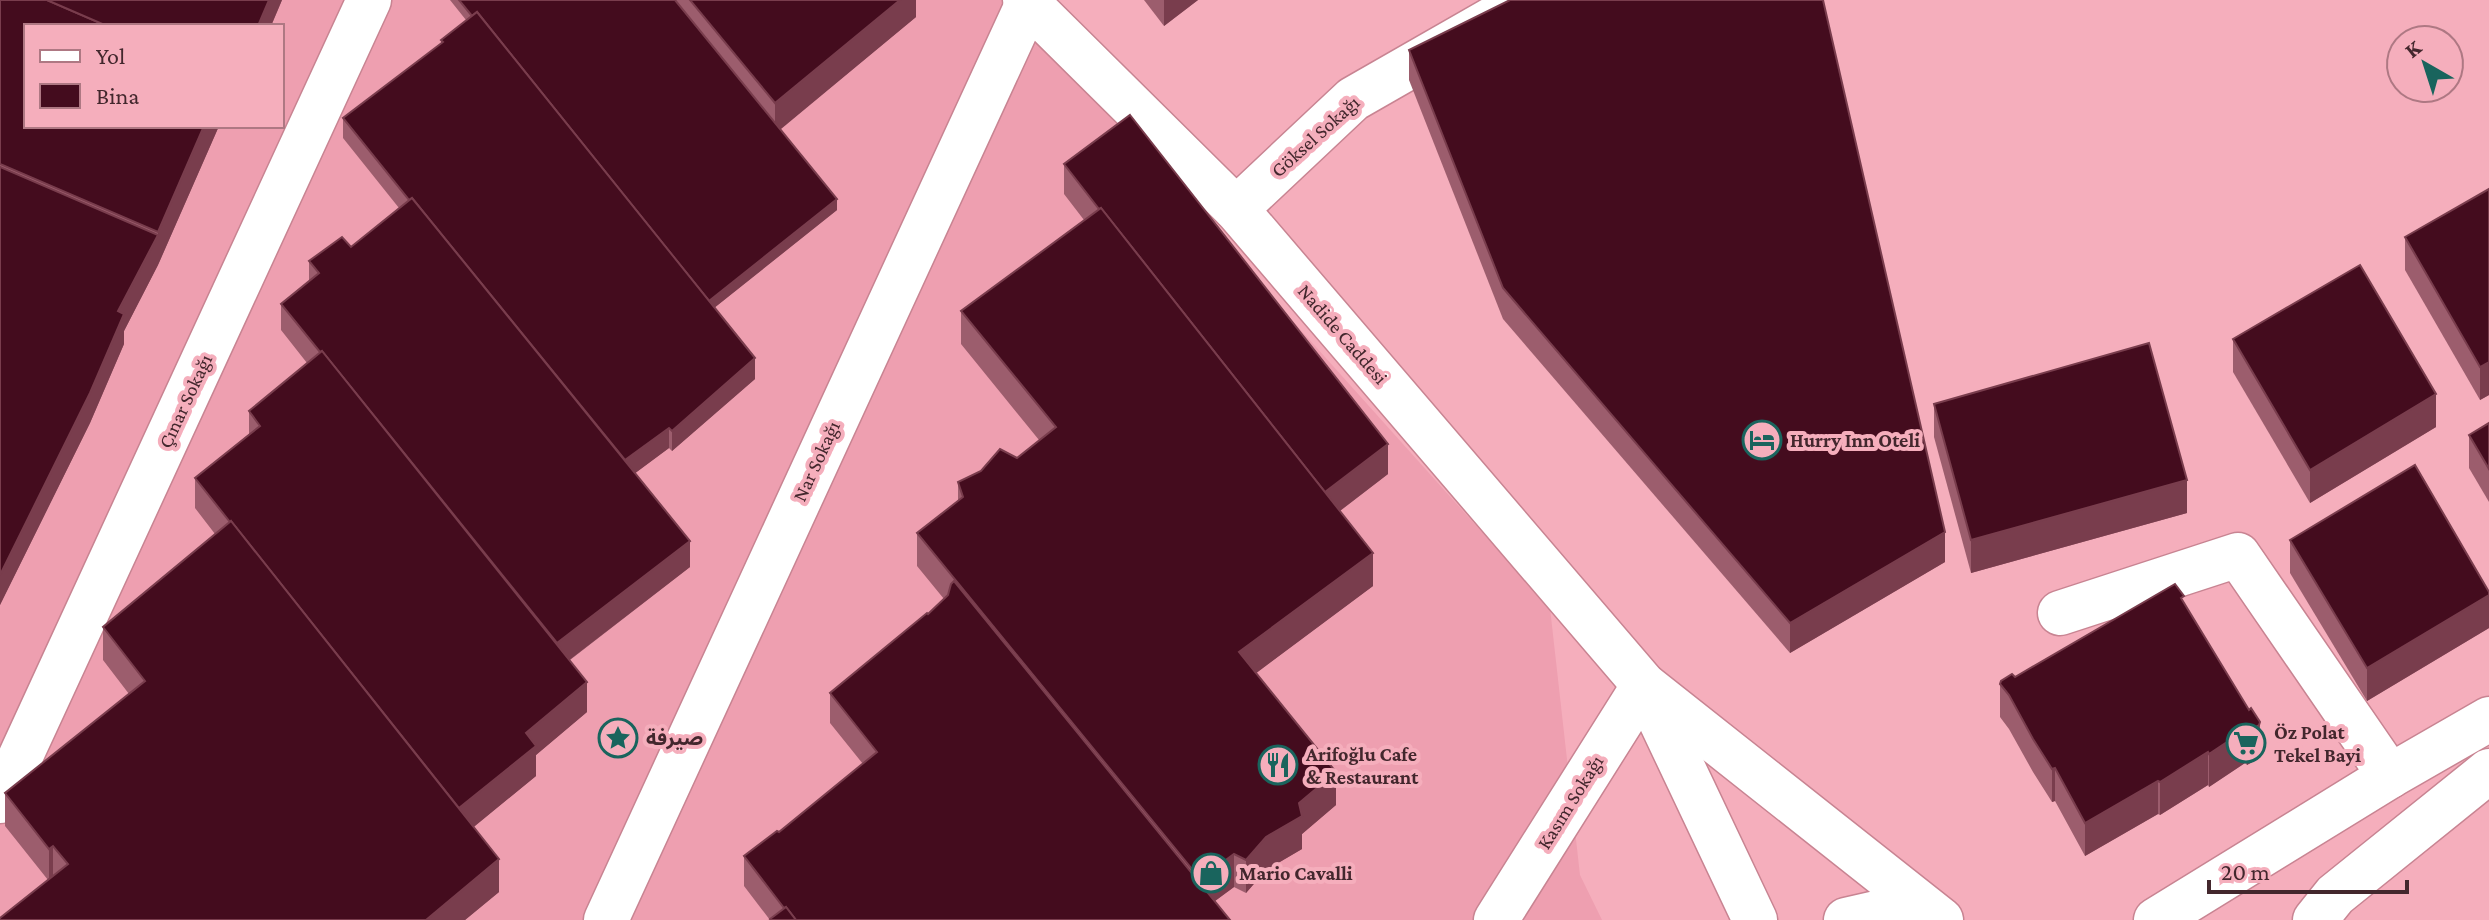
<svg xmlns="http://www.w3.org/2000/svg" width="2489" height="920" font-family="'Crimson Pro','Noto Sans Arabic',serif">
	<rect width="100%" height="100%" fill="#f5aebc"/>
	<path fill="#ee9fb0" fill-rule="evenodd" d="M0 0H1005L1550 608 1580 875 1602 920H0ZM26 26H282V126H26Z"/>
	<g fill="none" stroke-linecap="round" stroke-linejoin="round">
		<g stroke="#c88492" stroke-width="47">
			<g id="minor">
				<path d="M1236 209 1353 99 1526 0"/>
				<path d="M2060 613 2238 555 2390 776"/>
				<path d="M0 801 369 0"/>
				<path d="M606 920 1028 3"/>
				<path d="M1496 920 1644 685"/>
			</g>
		</g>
		<g stroke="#c88492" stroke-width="47">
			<g id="major">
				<path d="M1025 0 1236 209 1644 685 1941 920"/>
				<path d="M1648 694 1755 920"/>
				<path d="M1846 920 1881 912 1937 920"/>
				<path d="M2156 920 2390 776 2489 719"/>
				<path d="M2315 920 2335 895 2489 771"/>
			</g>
		</g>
		<use href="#minor" stroke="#fff" stroke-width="44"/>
		<use href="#major" stroke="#fff" stroke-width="44"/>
	</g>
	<g fill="#9c5d6d">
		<path d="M0 0H282L271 26 26 126H219L158 265 124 331V344L90 423 0 605Z"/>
		<path d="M450 0H916V17L780 129 837 210 714 308 755 379 672 451 669 448 635 473 690 567 570 660 587 712 536 755V776L473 827 499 892 465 920H0L48 880 5 826V793L129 694 103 660V627L215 534 195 508V478L249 434V411L307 363 281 330V304L309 281V261L351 247 399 208 343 138V118L441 44V40L466 20Z"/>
		<path d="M1144 0H1198L1164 26Z"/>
		<path d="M1409 50 1945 562 1790 653 1503 319 1409 80Z"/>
		<path d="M1064 164 1388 474 1340 511 1373 586 1256 673 1336 805 1302 834V849L1266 870 1246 893 1234 887 1215 901 1230 920H770L744 886V856L779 832 863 764 830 723V693L928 614 944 599 917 566V533L958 501V482L1017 458 1039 440 961 344V311L1084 220 1064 194Z"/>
		<path d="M2489 189V395L2480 400 2405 270V237Z"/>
		<path d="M2233 339 2436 427 2310 503 2233 372Z"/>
		<path d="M1934 404 2187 513 1971 573 1934 437Z"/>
		<path d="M2489 423V502L2469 468V435Z"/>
		<path d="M2290 540 2489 592V628L2367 701 2290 573Z"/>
		<path d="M2184 603 2260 755 2259 758 2247 765 2245 763 2209 787 2208 785 2160 815 2158 814 2085 856 2055 801 2052 802 2033 772 2009 729 2000 717V684Z"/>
	</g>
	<g fill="#793d4d">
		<path d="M269 0H282L271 26H258Z"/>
		<path d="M900 0H916V17L775 134V103Z"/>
		<path d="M1164 0H1198L1164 26Z"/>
		<path d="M204 126H219L158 265 124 331V344L90 423 0 605V575L118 311 158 235V232Z"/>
		<path d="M837 199V210L704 316V305Z"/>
		<path d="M755 358V379L672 451V431Z"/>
		<path d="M2489 362V395L2480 400V367Z"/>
		<path d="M2436 394V427L2310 503V470Z"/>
		<path d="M669 428V448L622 483V463Z"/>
		<path d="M1388 444V474L1324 523V493Z"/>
		<path d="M2187 480V513L1971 573V540Z"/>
		<path d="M1945 532V562L1790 653V623Z"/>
		<path d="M690 541V567L555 671V645Z"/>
		<path d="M1373 553V586L1239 686V652Z"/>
		<path d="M2489 595V628L2367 701V668Z"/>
		<path d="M587 682V712L536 755V776L458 840V810L526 733Z"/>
		<path d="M2260 722 2259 758 2247 765V732Z"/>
		<path d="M2245 730V763L2209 787V754Z"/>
		<path d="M2208 752V785L2160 815V782Z"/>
		<path d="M2055 768V801L2052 802V769Z"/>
		<path d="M1336 772V805L1302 834V849L1266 870 1246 893V860L1266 837 1299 803Z"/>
		<path d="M2158 781V814L2085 856V823Z"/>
		<path d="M53 846V879L49 882V849Z"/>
		<path d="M1234 854V887L1200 912V879Z"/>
		<path d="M499 859V892L465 920H426Z"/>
	</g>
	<g fill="#440c1e" stroke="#793d4d" stroke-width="2">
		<path d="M0 0H47L107 26H26V126H204L158 232 0 164Z"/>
		<path d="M47 0H269L258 26H107Z"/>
		<path d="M459 0H675L837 199 709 301 477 12 472 16Z"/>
		<path d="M690 0H900L775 103Z"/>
		<path d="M1510 0H1823L1945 532 1790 623 1503 288 1409 50Z"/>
		<path d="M477 12 755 358 672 431 669 428 625 460 412 198 409 200 343 118 443 42 441 40Z"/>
		<path d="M1130 115 1388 444 1325 492 1101 208 1099 209 1064 164Z"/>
		<path d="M0 167 158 235 118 311 124 314 90 393 0 575Z"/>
		<path d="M2489 189V362L2480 367 2405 237Z"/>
		<path d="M412 198 690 541 557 643 322 351 320 352 281 304 319 273 309 261 342 237 351 247Z"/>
		<path d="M1101 208 1373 553 1239 652 1336 772 1299 803 1302 816 1266 837 1246 860 1234 854 1200 879 917 533 963 497 958 482 981 471 1000 449 1017 458 1056 427 961 311Z"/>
		<path d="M2360 265 2436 394 2310 470 2233 339Z"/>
		<path d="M2149 343 2187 480 1971 540 1934 404Z"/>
		<path d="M322 351 587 682 526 733 536 746 459 808 231 521 230 522 195 478 260 426 249 411Z"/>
		<path d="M2489 423V469L2469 435Z"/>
		<path d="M2415 465 2489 592V595L2367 668 2290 540Z"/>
		<path d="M231 521 499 859 426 920H0V918L68 864 53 846 49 849 5 793 145 681 103 627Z"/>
		<path d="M954 581 1230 920H796L786 907 784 908 744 856 777 831 779 832 877 752 830 693 927 613 928 614 948 595 951 584Z"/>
		<path d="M2175 584 2184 596 2181 598 2249 710 2251 708 2260 722 2259 725 2247 732 2245 730 2209 754 2208 752 2160 782 2158 781 2085 823 2055 768 2052 769 2033 739 2009 695 2000 684 2001 681 2012 674 2015 677Z"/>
		<path d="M786 907 796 920H771L770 919Z"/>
	</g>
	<defs>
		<g id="hotel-ring" transform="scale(2)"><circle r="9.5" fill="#f5aebc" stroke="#19645d" stroke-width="1.5"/><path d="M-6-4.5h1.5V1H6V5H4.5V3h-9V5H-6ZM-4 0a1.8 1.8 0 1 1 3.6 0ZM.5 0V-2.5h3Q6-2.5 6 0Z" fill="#19645d"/></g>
		<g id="sight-ring" transform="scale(2)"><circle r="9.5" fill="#f5aebc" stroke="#19645d" stroke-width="1.5"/><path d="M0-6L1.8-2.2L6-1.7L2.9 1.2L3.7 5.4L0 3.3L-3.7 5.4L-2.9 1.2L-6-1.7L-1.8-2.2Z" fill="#19645d"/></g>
		<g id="supermarket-ring" transform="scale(2)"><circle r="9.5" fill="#f5aebc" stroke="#19645d" stroke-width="1.5"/><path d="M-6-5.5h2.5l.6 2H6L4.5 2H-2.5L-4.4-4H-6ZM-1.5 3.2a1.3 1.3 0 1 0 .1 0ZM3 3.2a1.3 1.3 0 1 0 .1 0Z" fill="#19645d"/></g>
		<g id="restaurant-ring" transform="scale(2)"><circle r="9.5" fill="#f5aebc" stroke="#19645d" stroke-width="1.5"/><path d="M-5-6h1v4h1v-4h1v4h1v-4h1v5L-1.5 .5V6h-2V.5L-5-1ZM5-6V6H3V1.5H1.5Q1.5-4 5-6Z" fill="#19645d"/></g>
		<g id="shop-ring" transform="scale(2)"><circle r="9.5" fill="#f5aebc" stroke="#19645d" stroke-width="1.5"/><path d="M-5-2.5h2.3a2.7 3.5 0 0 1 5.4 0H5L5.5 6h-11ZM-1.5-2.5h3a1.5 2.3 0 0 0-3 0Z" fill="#19645d"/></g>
	</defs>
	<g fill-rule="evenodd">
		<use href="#hotel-ring" x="1762" y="440"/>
		<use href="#sight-ring" x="618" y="738"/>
		<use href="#supermarket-ring" x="2246" y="743"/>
		<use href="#restaurant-ring" x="1278" y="765"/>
		<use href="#shop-ring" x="1211" y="873"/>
	</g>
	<g text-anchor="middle" stroke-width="8" stroke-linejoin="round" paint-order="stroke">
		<g font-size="20" fill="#43272d" stroke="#f5aebc">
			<text transform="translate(1315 136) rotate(-42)" y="7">Göksel Sokağı</text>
			<text transform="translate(1343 334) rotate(49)" y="7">Nadide Caddesi</text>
			<text transform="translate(185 401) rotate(-65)" y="7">Çınar Sokağı</text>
			<text transform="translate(816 461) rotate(-65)" y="7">Nar Sokağı</text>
			<text transform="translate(1570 802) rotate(-58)" y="7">Kasım Sokağı</text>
		</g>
		<g font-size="20" font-weight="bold" fill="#43272d" stroke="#f5aebc" text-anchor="start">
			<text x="1790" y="447">Hurry Inn Oteli</text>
			<text x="2274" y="739">Öz Polat<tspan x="2274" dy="23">Tekel Bayi</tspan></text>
			<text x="646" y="745">صيرفة</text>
			<text x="1306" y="761">Arifoğlu Cafe<tspan x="1306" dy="23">&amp; Restaurant</tspan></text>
			<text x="1239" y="880">Mario Cavalli</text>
		</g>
	</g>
	<rect x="24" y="24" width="260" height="104" fill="#f5aebc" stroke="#ae7883" stroke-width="2"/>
	<rect x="40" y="50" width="40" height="12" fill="#ffffff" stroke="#ae7883" stroke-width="2"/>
	<text x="96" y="64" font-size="24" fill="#43272d">Yol</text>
	<rect x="40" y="84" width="40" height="24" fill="#440c1e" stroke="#ae7883" stroke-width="2"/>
	<text x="96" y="104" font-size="24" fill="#43272d">Bina</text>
	<g transform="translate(2425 64) rotate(321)"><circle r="38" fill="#f5aebc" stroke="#ae7883" stroke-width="2"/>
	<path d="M0-6L14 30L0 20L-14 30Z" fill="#19645d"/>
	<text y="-12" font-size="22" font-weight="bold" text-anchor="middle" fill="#43272d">K</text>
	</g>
	<path d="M2209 880v12h198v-12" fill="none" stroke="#43272d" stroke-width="4"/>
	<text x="2221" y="880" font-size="24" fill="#43272d" stroke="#f5aebc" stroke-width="6" paint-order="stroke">20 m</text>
</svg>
